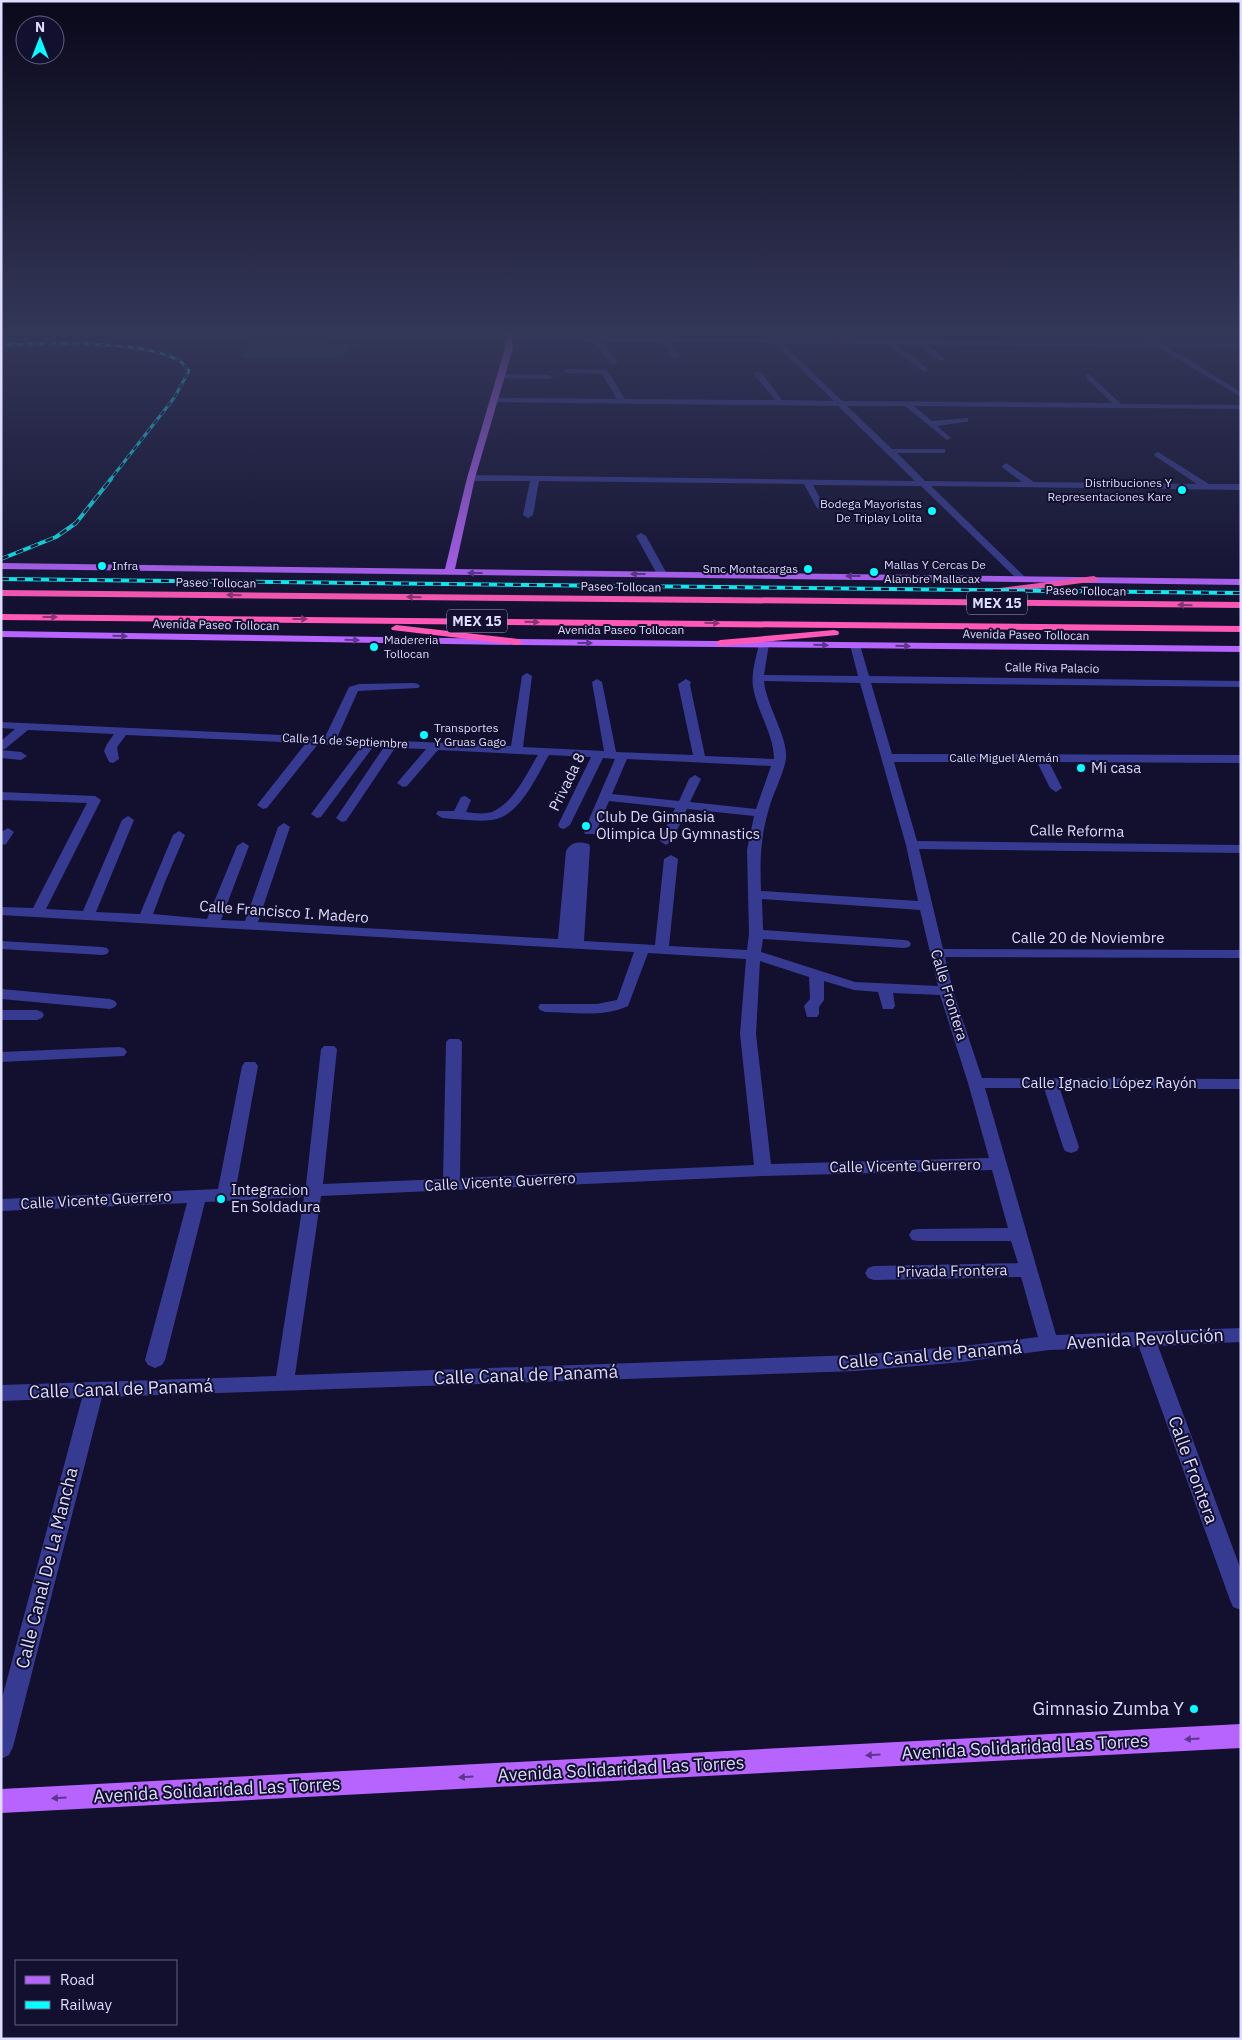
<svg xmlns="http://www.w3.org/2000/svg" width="1242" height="2040" font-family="'IBM Plex Sans',sans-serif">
	<rect width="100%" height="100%" fill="#120f2f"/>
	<path fill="#123934" d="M252 343 360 344 349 348 343 359 241 358Z"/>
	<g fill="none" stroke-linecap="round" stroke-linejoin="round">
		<g fill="#363b91" fill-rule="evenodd">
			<path d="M1132 330H1141L1161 343 1241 344V348L1168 347 1241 392V397L1158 347 927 345 943 357V361H940L918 345 896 344 927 368V372H924L888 344 782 343 842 401 1112 403 1086 378V374H1089L1121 404 1241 405V409L914 406 932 421 968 418V422H965L937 426 951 438 947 440 905 406H847L892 449H945V453H897L925 481 1022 482 1003 468 1002 466 1006 463 1034 482 1197 484 1155 456 1154 454 1158 452 1209 484H1241V490L931 486 1024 576 1026 578 1021 581 1018 580 921 486 813 485 825 508 821 511 817 508 804 484 539 481 533 515 528 518 523 515 530 481H471L467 478 471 475 915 481 838 406 494 402 490 400 494 398 617 399 602 374 565 373V369H568L607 370 625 399 775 400 754 374 758 372H761L782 400 834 401 774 343 670 342 680 356 676 358H673L662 342 601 341 618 362 614 364H611L594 341 507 339 506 338 509 336 770 339 773 336 778 339 1151 343Z"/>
			<path d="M499 374 549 375 553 377 549 379 502 378H499Z"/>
			<path d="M641 533 646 536 667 574 665 576H659L657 574 636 536Z"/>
			<path d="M764 641 769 644 764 675 858 676 850 645 855 642 860 645 869 676 1241 681V687L871 683 892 754 1241 755V763L1049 762 1062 788 1056 792 1050 788 1037 762H894L917 841 1241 845V853L919 849 943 949 1241 950V958L945 957 953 991 982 1078 1241 1079V1089H1060L1079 1147 1077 1151 1071 1153 1065 1151 1063 1147 1044 1088H985L1056 1335 1241 1328V1342L1158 1346 1241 1570V1610L1233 1607 1230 1600 1139 1347 1049 1350 963 1362 856 1371 102 1397 13 1747 9 1755 1 1759V1702L82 1398 1 1401V1385L276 1376 304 1197 205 1202 165 1360 162 1365 155 1368 148 1365 145 1360 187 1203 1 1211V1199L218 1189 242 1066 245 1062H255L258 1066 236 1188 306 1185 321 1049 324 1046H334L337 1049 323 1184 443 1179 446 1042 449 1039H459L462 1042 460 1178 754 1165 740 1034 746 959 648 953 628 1006C602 1018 573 1012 545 1012L540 1010 538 1007 540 1004H597L617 1000 634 952 1 915V907L33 908 87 803 1 800V792L95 796 101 800 46 909 83 911 122 820 128 816 134 820 96 912 140 914 173 835 179 831 185 835 165 882 153 914 207 919 237 846 243 842 249 846 221 920 245 921 278 827 284 823 290 827 258 922 558 939 566 851C571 842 579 841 589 844L590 847 584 941 655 945 664 859 671 855 678 859 669 946 747 950 749 934 747 850 754 816 687 809 672 841 666 845 660 841 675 808 609 801 595 834H585L584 831 615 759 603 758 570 825 564 829 560 828 558 825 591 757 549 755C536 777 520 816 492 820 476 822 458 819 442 818L436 814 438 811H454L461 797 465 796 471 800 466 812C475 813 486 815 494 811 514 802 527 773 538 755L438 750 407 786 403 787 397 783 426 749 395 748 346 821 342 822 336 818 384 747H373L321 817 317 818 311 814 362 746 318 744 267 808 263 809 257 805 306 743 126 735 117 747 119 759 113 763 109 762 104 751 107 744 114 734 28 730 5 749 1 750V741L15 729 1 728V722L325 737 349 687 359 684 414 683 418 684 420 686 418 688 358 691 337 738 511 746 522 676 527 673 532 676 523 747 604 751 592 682 597 679 602 682 616 752 693 755 678 684 686 679 691 682 690 685 705 756 774 759C774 734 757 712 753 687 751 673 756 658 759 644ZM764 681 860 683 906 845 918 901 761 891C760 863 760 840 768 812 772 795 784 774 786 758 788 737 766 705 764 681ZM627 759 771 766 756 809 690 802 701 779 695 775 689 779 679 801 612 794ZM762 899 920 910 938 986 855 982 761 952 763 939 904 948 909 947 911 944 909 941 904 940 763 930ZM760 961 809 977 810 999 804 1006 807 1017H817L819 1014V1007L824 1000V981L854 990 878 992 883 1009H893L895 1006 893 993 940 995 968 1083 989 1158 771 1164 756 1034ZM992 1170 1008 1228 918 1229 912 1230 909 1235 912 1240 918 1241H1011L1018 1263 874 1266 868 1268 865 1273 868 1278 874 1280 1021 1277 1038 1337 963 1346 856 1355 295 1375 321 1196 763 1176Z"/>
			<path d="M1 750 21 752 27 756 21 760 1 758Z"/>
			<path d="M8 828 14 832 6 844 1 845V832Z"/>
			<path d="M1 941 102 947 107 948 109 951 107 954 102 955 1 949Z"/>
			<path d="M1 989 110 999 115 1001 117 1004 115 1007 110 1009 1 999Z"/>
			<path d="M1 1010H37L42 1012 44 1015 42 1018 37 1020H1Z"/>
			<path d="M119 1047 124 1048 127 1052 124 1056 1 1062V1052Z"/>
		</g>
		<g fill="#b764ff" fill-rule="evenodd">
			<path d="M502 330H509L512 338 513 348 475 478 455 569 1241 579V585L1 569V563L445 569 467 478 505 348 506 338Z"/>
			<path d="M1 631 518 639 1241 646V652L518 645 1 637Z"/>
			<path d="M1241 1724V1748L1 1813V1789Z"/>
		</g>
		<g fill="#ff58b7" fill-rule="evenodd">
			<path d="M1094 576 1099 579 1097 581 976 597 971 594 976 591Z"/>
			<path d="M1 590 1241 602V608L1 596Z"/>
			<path d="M1 614 1241 626V632L1 620Z"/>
			<path d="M396 625 518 639 523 642 518 645 392 630 391 628Z"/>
			<path d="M834 630 838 631 839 633 838 635 720 646 715 643 720 640Z"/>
		</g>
		<g stroke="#09fcff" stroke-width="3">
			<path id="rail-far1" d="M1 345C46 344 140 339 178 360 183 362 186 367 189 371L174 398 110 480"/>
		</g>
		<g stroke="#09fcff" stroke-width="4">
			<g id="rail">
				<path d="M1 559 56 537 76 523 111 479"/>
				<path d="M1 579 1241 593"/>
			</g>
		</g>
		<use href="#rail-far1" stroke="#120f2f" stroke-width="2" stroke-dasharray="5.5" stroke-linecap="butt"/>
		<use href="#rail" stroke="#120f2f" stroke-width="2.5" stroke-dasharray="8" stroke-linecap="butt"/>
	</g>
	<defs><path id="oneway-solid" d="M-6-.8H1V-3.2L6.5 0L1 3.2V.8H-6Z" transform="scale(1.25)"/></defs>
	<g fill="#5c358d">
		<use href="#oneway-solid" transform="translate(475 573) rotate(-180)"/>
		<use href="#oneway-solid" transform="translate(638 574) rotate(-180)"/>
		<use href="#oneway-solid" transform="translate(853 576) rotate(-180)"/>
		<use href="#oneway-solid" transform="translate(120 636) rotate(1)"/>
		<use href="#oneway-solid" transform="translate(352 640) rotate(1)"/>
		<use href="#oneway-solid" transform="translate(585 643)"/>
		<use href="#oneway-solid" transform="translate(821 645) rotate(1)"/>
		<use href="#oneway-solid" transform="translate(903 646) rotate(1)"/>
		<use href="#oneway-solid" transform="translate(1192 1739) rotate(177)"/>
		<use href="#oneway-solid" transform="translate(873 1755) rotate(177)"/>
		<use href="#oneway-solid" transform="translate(466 1777) rotate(177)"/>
		<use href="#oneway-solid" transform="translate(59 1798) rotate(177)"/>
	</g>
	<g fill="#883473">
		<use href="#oneway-solid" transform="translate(234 595) rotate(-179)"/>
		<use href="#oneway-solid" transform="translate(414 597) rotate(-179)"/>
		<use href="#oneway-solid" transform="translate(1185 605) rotate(-179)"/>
		<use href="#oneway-solid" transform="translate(50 617)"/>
		<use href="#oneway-solid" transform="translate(300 619)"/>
		<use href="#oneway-solid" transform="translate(532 622) rotate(1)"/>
		<use href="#oneway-solid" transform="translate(712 623) rotate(1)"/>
	</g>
	<linearGradient id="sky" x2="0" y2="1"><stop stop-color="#0a081a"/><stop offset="0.54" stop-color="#333758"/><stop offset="1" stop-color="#333758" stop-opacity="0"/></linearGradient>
	<rect width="1242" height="616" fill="url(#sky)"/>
	<g fill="#09fcff" stroke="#120f2f" stroke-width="2">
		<circle cx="1182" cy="490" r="5"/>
		<circle cx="932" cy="511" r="5"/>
		<circle cx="102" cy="566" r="5"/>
		<circle cx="808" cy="569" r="5"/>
		<circle cx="874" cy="572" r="5"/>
		<circle cx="374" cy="647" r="5"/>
		<circle cx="424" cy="735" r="5"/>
		<circle cx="1081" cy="768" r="5"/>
		<circle cx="586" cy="826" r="5"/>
		<circle cx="221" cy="1199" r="5"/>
		<circle cx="1194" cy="1709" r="5"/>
	</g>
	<g text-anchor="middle" stroke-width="4" stroke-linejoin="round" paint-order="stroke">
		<g font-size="12" fill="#deddff" stroke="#120f2f" text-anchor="start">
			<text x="1172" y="487" text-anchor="end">Distribuciones Y<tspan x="1172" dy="14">Representaciones Kare</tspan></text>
			<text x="922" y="508" text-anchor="end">Bodega Mayoristas<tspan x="922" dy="14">De Triplay Lolita</tspan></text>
			<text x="884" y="569">Mallas Y Cercas De<tspan x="884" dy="14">Alambre Mallacax</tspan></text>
			<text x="112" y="570">Infra</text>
			<text x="798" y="573" text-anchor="end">Smc Montacargas</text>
			<text x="384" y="644">Madereria<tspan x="384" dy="14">Tollocan</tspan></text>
			<text x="434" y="732">Transportes<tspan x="434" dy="14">Y Gruas Gago</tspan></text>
		</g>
		<g font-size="12" fill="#deddff" stroke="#120f2f">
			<text transform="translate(216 583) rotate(1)" y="4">Paseo Tollocan</text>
			<text transform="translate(621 587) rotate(1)" y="4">Paseo Tollocan</text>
			<text transform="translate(1086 591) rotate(1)" y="4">Paseo Tollocan</text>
			<text transform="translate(216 625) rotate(1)" y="4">Avenida Paseo Tollocan</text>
			<text x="621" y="634">Avenida Paseo Tollocan</text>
			<text transform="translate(1026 635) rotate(1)" y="4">Avenida Paseo Tollocan</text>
			<text transform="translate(1052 668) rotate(1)" y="4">Calle Riva Palacio</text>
			<text transform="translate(345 741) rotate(3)" y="4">Calle 16 de Septiembre</text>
			<text x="1004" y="762">Calle Miguel Alemán</text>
		</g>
		<g fill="#120f2f" stroke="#a19fc1" stroke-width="1">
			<rect x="967" y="591.5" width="60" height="23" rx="4"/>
			<rect x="447" y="609.5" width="60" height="23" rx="4"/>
		</g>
		<g font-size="14" font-weight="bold" fill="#deddff">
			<text x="997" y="608">MEX 15</text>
			<text x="477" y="626">MEX 15</text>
		</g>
		<g font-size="15" fill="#deddff" stroke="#120f2f" text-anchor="start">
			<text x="1091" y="773">Mi casa</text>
			<text x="596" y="822">Club De Gimnasia<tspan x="596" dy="17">Olimpica Up Gymnastics</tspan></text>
			<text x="231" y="1195">Integracion<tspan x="231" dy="17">En Soldadura</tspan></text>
		</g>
		<g font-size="15" fill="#deddff" stroke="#120f2f">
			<text transform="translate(567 782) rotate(-64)" y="5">Privada 8</text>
			<text transform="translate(1077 831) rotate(1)" y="5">Calle Reforma</text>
			<text transform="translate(284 912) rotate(4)" y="5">Calle Francisco I. Madero</text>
			<text x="1088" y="943">Calle 20 de Noviembre</text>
			<text transform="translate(949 995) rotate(73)" y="5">Calle Frontera</text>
			<text x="1109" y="1088">Calle Ignacio López Rayón</text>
			<text transform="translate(905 1166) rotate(-1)" y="5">Calle Vicente Guerrero</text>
			<text transform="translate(500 1182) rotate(-3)" y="5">Calle Vicente Guerrero</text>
			<text transform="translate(96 1200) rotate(-3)" y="5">Calle Vicente Guerrero</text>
			<text transform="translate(952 1271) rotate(-1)" y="5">Privada Frontera</text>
		</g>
		<g font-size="18" fill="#deddff" stroke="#120f2f">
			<text transform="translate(1145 1339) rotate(-3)" y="6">Avenida Revolución</text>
			<text transform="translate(930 1355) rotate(-5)" y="6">Calle Canal de Panamá</text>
			<text transform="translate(526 1375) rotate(-2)" y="6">Calle Canal de Panamá</text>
			<text transform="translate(121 1389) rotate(-2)" y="6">Calle Canal de Panamá</text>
			<text transform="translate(1193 1470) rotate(70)" y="6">Calle Frontera</text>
			<text transform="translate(47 1568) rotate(-76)" y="6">Calle Canal De La Mancha</text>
			<text transform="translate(1025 1747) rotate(-3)" y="6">Avenida Solidaridad Las Torres</text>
			<text transform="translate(621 1769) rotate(-3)" y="6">Avenida Solidaridad Las Torres</text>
			<text transform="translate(217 1790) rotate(-3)" y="6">Avenida Solidaridad Las Torres</text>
		</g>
		<g font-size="18" fill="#deddff" stroke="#120f2f" text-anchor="end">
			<text x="1184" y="1715">Gimnasio Zumba Y</text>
		</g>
	</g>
	<rect width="1242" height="2040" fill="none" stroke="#deddff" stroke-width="5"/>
	<rect x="15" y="1960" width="162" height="65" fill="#120f2f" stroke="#646182"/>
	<rect x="25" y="1976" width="25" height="8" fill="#b764ff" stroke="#646182"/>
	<text x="60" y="1985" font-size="15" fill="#deddff">Road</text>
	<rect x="25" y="2001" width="25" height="8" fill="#09fcff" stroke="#646182"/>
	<text x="60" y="2010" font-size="15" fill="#deddff">Railway</text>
	<g transform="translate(40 40)"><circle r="24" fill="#120f2f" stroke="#646182"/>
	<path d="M0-4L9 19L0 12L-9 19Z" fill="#09fcff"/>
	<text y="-8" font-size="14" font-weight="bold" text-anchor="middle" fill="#deddff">N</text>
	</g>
</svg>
